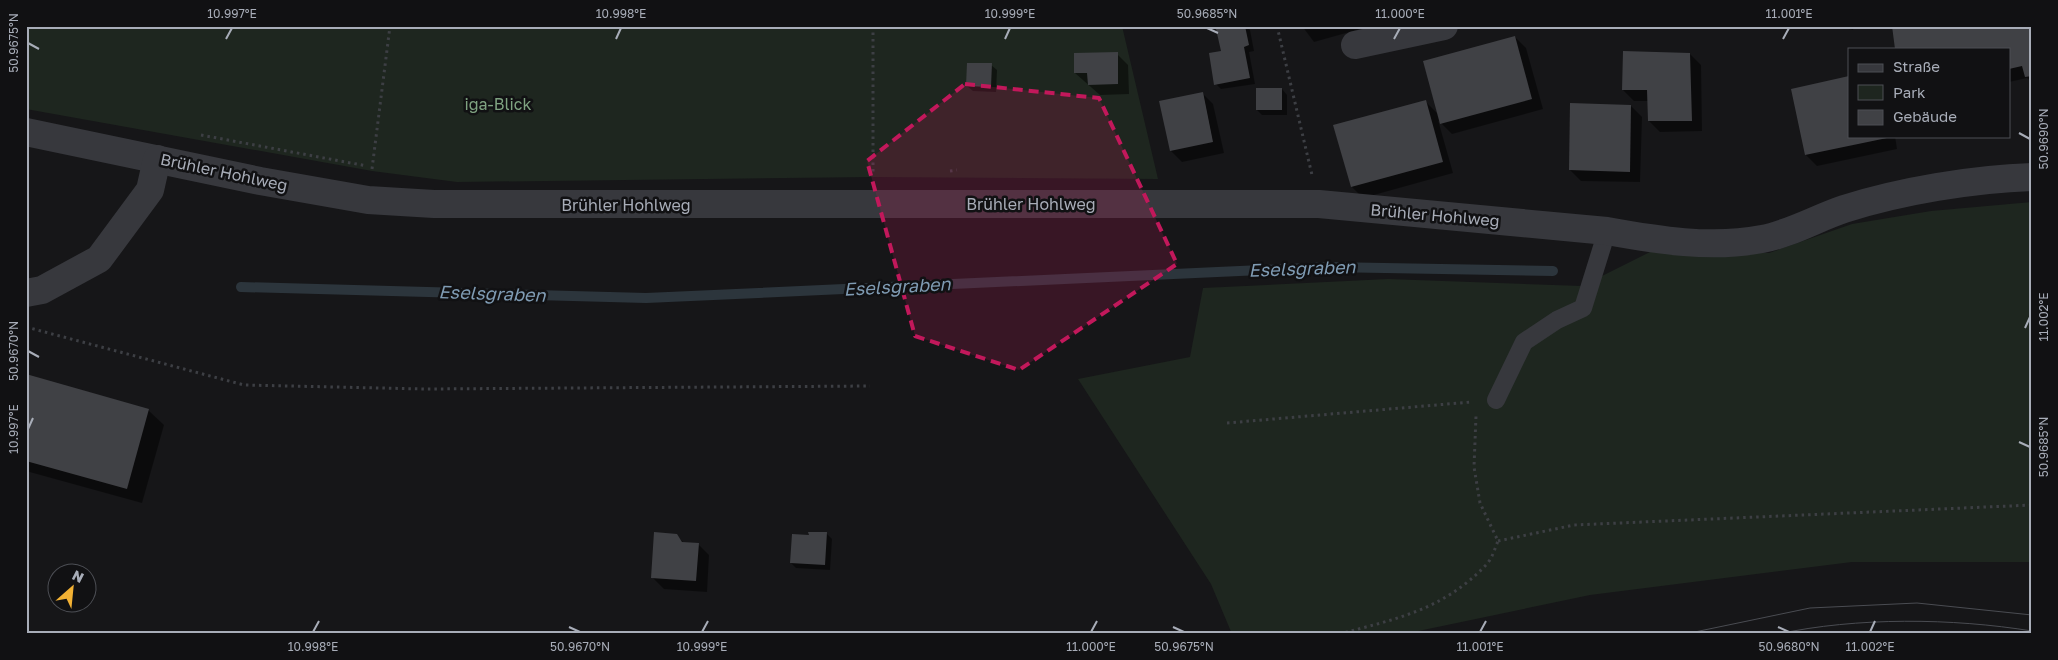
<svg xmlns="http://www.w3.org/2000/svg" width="2058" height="660" font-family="'Golos Text',sans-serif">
	<rect width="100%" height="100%" fill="#161618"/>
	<g fill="#1e261f">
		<path d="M26 26H1122L1158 179 873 177 457 182 372 171 26 109Z"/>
		<path d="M2032 202V562H1852L1590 595 1404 634H1232L1211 584 1078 379 1190 357 1203 288 1388 279 1582 286 1650 252 1769 253 1852 224 1931 211Z"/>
	</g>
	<g fill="#0007">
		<path d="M1238 26H1246L1250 30 1254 51 1249 52 1255 84 1221 89 1216 84Z"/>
		<path d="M1302 26H1371L1314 42Z"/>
		<path d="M1834 26H1854L1853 30Z"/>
		<path d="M2032 26V82L2027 78 2009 82V49Z"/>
		<path d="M1515 37 1526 48 1543 109 1452 134 1438 120 1453 173 1363 198 1352 187 1425 101 1439 115Z"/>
		<path d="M1117 54 1128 65 1129 94 1100 95 1075 73Z"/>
		<path d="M1690 54 1701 65 1702 131 1660 132 1649 121V101H1634L1623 90Z"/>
		<path d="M991 65 997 70 996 92 973 91 967 86Z"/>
		<path d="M1849 78V136H1895L1897 149 1817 166 1806 155 1792 90Z"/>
		<path d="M1282 89 1287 95V115H1262L1257 110Z"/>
		<path d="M1202 93 1213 104 1224 153 1182 162 1171 151Z"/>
		<path d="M1631 106 1642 117 1640 182 1581 181 1570 170Z"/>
		<path d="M26 375 148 410 164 425 142 503 26 471Z"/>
		<path d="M827 534 832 539 830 570 796 568 791 563 810 537Z"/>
		<path d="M676 535 685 544H698L709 555 707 592 664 589 653 578Z"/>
	</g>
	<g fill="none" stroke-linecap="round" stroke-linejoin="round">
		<path stroke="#2c353c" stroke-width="10" d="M241 287 646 298 1328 267 1553 271"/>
	</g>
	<g fill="#404145">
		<path d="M1231 26H1245L1249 45 1244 47 1250 78 1214 85 1209 53 1221 51 1216 29Z"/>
		<path d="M1892 26H2032V76L2025 77 2022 66 2009 69V49H1895Z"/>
		<path d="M1515 36 1532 99 1440 124 1423 61Z"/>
		<path d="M1623 51 1690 53 1692 121H1648L1647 90H1622Z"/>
		<path d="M1118 52V84L1088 85 1087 73H1074V53Z"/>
		<path d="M967 63H992L991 87 966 86Z"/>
		<path d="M1849 76V136H1887V138L1805 155 1791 89Z"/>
		<rect x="1256" y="88" width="26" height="22"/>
		<path d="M1203 92 1213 142 1170 151 1159 101Z"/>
		<path d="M1426 100 1443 162 1351 187 1333 125Z"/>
		<path d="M1570 103 1631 105 1630 172 1569 170Z"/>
		<path d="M26 374 149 409 127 489 26 461Z"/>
		<path d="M654 532 677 534 682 542 699 543 696 581 651 578Z"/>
		<path d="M808 532H827L825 565 790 563 792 534 809 535Z"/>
	</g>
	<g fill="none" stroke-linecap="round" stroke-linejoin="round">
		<g stroke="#3d3f44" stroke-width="3" stroke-dasharray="2.5 4" stroke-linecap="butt">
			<path d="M873 26V173"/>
			<path d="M1277 26 1312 175"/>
			<path d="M201 135 367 166"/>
			<path d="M372 169 390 26"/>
			<path d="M950 171 957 170"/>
			<path d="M26 327 244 385 425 389 870 386"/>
			<path d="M1227 423 1471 402"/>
			<path d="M1498 541 1574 525 2032 505"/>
			<path d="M1339 634C1396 619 1443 610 1486 565 1492 559 1495 548 1498 541L1480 503 1474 467 1476 416"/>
		</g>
		<path stroke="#37383d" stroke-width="18" d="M1496 400 1524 342 1557 320 1583 308 1607 231"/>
		<g stroke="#37383d" stroke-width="28">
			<path d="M1355 45 1444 26"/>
			<path d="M26 132 260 181 368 200 434 204H1319L1607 231C1657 240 1711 249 1762 239 1790 234 1817 218 1844 209 1900 191 1973 179 2032 177"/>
			<path d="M26 293 42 290 99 259 150 190 157 159"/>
		</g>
		<g stroke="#4a4c52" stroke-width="1">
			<path d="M1685 634 1810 608 1917 603 2032 615"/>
			<path d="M1778 634C1857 617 1952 618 2032 631"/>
		</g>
	</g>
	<path fill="#c2185b" fill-opacity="0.2" stroke="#c2185b" stroke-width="4" stroke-dasharray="10 6" stroke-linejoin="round" d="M965 84 1099 98 1177 264 1019 370 915 336 867 161Z"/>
	<path fill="none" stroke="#a8adb8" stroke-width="2" d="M1207 28 1218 33M226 39 232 28M616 39 621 28M1005 39 1010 28M1394 39 1400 28M1783 39 1789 28M28 43 39 49M2019 133 2030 139M2025 328 2030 317M28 351 39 357M28 429 33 418M2019 442 2030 447M569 627 580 632M1173 627 1184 632M1778 627 1789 632M313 632 319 621M702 632 708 621M1091 632 1097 621M1480 632 1486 621M1870 632 1875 621"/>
	<g text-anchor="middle" stroke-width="5" stroke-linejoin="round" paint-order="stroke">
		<g font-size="16" fill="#7fa381" stroke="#111113">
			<text x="498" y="110">iga-Blick</text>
		</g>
		<g font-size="16" fill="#a8adb8" stroke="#111113">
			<text transform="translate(224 172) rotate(12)" y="6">Brühler Hohlweg</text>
			<text x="1031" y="210">Brühler Hohlweg</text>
			<text x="626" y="211">Brühler Hohlweg</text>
			<text transform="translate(1435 215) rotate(5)" y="6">Brühler Hohlweg</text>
		</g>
		<g font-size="18" font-style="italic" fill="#7f9bb3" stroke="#111113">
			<text transform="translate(1302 269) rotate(-2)" y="6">Eselsgraben</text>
			<text transform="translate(897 287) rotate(-3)" y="6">Eselsgraben</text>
			<text transform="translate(492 294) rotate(2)" y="6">Eselsgraben</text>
		</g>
	</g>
	<rect width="2058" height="660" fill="none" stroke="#111113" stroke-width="55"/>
	<rect x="1848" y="48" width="162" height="90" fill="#111113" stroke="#4d4f55"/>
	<rect x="1858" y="64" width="25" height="8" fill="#37383d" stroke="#4d4f55"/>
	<text x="1893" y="72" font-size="15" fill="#a8adb8">Straße</text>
	<rect x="1858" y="85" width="25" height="15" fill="#1e261f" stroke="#4d4f55"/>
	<text x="1893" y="98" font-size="15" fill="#a8adb8">Park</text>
	<rect x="1858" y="110" width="25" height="15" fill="#404145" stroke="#4d4f55"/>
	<text x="1893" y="122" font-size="15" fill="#a8adb8">Gebäude</text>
	<g transform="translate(72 588) rotate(27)"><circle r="24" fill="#111113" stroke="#4d4f55"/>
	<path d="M0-4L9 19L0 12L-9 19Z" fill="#f2b134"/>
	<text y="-8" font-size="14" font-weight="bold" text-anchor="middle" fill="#a8adb8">N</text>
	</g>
	<rect x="28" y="28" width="2002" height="604" fill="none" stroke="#a8adb8" stroke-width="2"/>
	<g font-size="12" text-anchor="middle" fill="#a8adb8">
		<text x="232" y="18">10.997°E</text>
		<text x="621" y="18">10.998°E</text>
		<text x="1010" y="18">10.999°E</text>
		<text x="1207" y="18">50.9685°N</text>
		<text x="1400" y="18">11.000°E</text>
		<text x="1789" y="18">11.001°E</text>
		<text transform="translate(14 43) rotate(-90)" y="4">50.9675°N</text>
		<text transform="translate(2044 139) rotate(-90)" y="4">50.9690°N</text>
		<text transform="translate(2044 317) rotate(-90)" y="4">11.002°E</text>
		<text transform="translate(14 351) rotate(-90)" y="4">50.9670°N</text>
		<text transform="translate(14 429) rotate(-90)" y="4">10.997°E</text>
		<text transform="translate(2044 447) rotate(-90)" y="4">50.9685°N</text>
		<text x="313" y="651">10.998°E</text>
		<text x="580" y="651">50.9670°N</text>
		<text x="702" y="651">10.999°E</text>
		<text x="1091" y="651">11.000°E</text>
		<text x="1184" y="651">50.9675°N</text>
		<text x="1480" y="651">11.001°E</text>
		<text x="1789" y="651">50.9680°N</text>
		<text x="1870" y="651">11.002°E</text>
	</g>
</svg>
